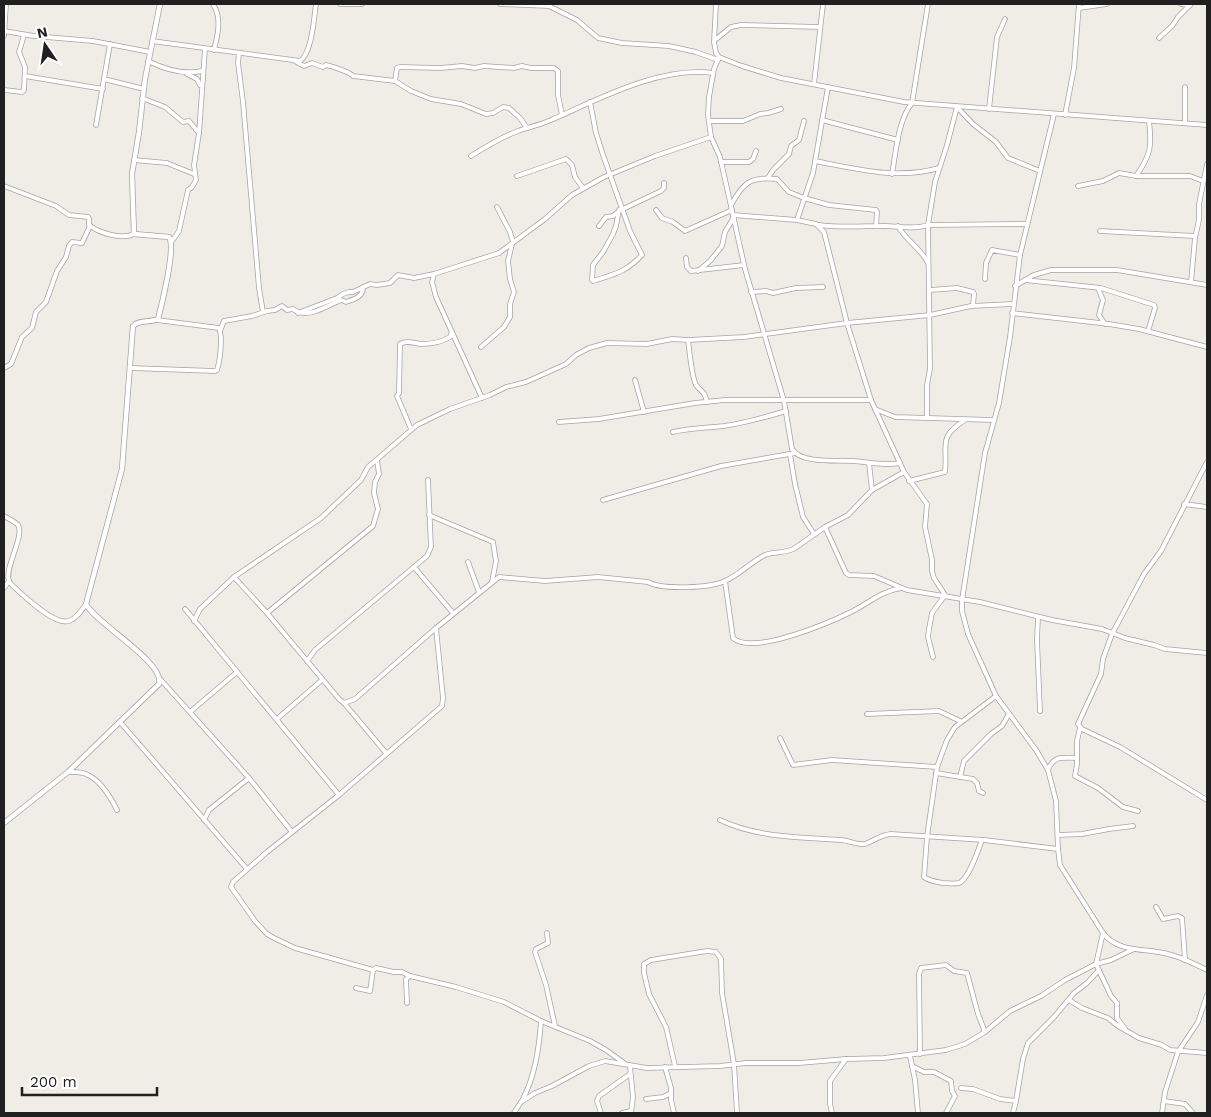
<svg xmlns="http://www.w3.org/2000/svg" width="1211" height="1117" font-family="'Work Sans',sans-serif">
	<rect width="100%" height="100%" fill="#f0ede7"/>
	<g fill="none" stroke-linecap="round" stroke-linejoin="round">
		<g stroke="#a4a4a4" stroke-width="5.5">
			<g id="minor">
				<path d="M213 4C222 18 218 34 214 50"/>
				<path d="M340 4H362"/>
				<path d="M500 4 549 6 577 20 598 38 622 43 669 46 696 52 718 60"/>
				<path d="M716 4 714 42 716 53 719 57 742 66 781 78 904 102 1207 125"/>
				<path d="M1181 4 1190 5"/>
				<path d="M1079 8 1107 4"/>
				<path d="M4 31 34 36 93 41 150 52"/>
				<path d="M4 36 6 4"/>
				<path d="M1159 38 1172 26 1178 17 1191 4"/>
				<path d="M715 40 731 27 741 25 820 27"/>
				<path d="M152 41 300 61C312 53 314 18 316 4"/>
				<path d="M239 53 238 63 243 102 259 288 263 312"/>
				<path d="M719 57 714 69 709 97 708 115 711 137 720 157 745 269 784 401 792 449C801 464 837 460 853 461 869 462 884 466 900 463"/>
				<path d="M148 61C166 70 183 75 202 71"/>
				<path d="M295 61 304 66 312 63 323 67 326 65C331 66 350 72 353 76L395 81 411 91 431 99 461 104 486 114 493 113 503 107 509 108 520 118 527 128"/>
				<path d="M187 74 197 79 200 85"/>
				<path d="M25 76 103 89"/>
				<path d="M104 79 144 89"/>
				<path d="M395 81 397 68 400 67 440 68 462 66 475 68 484 66 514 68 522 66 531 68H554L558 71V95L562 115"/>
				<path d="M814 84 823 4"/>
				<path d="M4 90 22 92 24 90 25 67 19 52 24 35"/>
				<path d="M142 98 165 107 183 122 189 121 199 133"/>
				<path d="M590 102 596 133 603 155 630 231 642 255C625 273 614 274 593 281L592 280 593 265 603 252 613 234 616 226 619 210"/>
				<path d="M957 107 973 124 996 142 1008 158 1040 171"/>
				<path d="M989 109 997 37 1005 19"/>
				<path d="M1054 114 1020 255 1010 337 999 403 985 453 962 600V611L968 634 996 696 1036 750 1048 770 1056 801 1058 849 1060 865 1103 933C1118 953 1146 948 1168 954 1181 957 1195 964 1207 970"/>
				<path d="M1065 115 1074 68 1079 4"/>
				<path d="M822 120 898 140"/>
				<path d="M709 121H743L760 114 768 113 781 109"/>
				<path d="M1185 123V87"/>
				<path d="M96 125 110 44"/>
				<path d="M471 156C487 146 501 137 518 131 529 127 540 125 551 120 599 99 660 66 713 73"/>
				<path d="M134 160 167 163 194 174"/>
				<path d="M815 161C857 169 897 180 939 168"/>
				<path d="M721 162H749L753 159 756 151"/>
				<path d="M892 174C896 152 898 120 912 103L928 4"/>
				<path d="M517 176 566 159 572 165 575 177 583 188"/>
				<path d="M1136 176C1151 155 1152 146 1149 121"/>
				<path d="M768 178 773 170 789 154 791 146 799 140 804 121"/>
				<path d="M4 186 56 206 69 215 88 217 89 219V225C99 233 122 240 134 234"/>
				<path d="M1078 186 1103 181 1119 173 1136 176H1190L1203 181"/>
				<path d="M731 205C743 183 750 176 777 179L789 192 804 198 829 205 876 210 877 212 876 226"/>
				<path d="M497 207 510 232 513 242"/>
				<path d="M623 209 661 191 664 188V183"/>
				<path d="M656 210 662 218 673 222 685 231 732 210"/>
				<path d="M733 215 797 220 816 224 824 232 847 323 871 400 904 472 927 504 925 527 932 560V571L934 578 945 595 932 613 929 629 928 637 933 657"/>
				<path d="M797 220 813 173 828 87"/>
				<path d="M819 225C842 228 863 226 885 226 899 226 914 230 928 225L1026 224"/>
				<path d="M599 226 606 217 613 216 618 212"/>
				<path d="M898 226C906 241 921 248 928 263"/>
				<path d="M1100 231 1195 236"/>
				<path d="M172 241 179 231 188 190 192 187 196 180 194 165 199 133 205 49"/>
				<path d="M686 258 687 267 691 271 744 265"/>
				<path d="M698 271 710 261 722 246 725 232 734 217"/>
				<path d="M985 279 986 263 992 250 1020 255"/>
				<path d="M1025 280 1101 288 1154 305 1155 308 1148 331"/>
				<path d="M1191 282 1195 238 1199 220V204L1207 164"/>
				<path d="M1015 286 1034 275 1051 270H1117L1207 285"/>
				<path d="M1098 288 1103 300 1099 315 1105 324"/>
				<path d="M930 290 957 288 973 292 974 294 973 305"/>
				<path d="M751 292 766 291 773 293 796 288 823 287"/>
				<path d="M298 313 337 298 343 294 349 292H353L370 284 377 285 390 283 398 275 414 278 434 274"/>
				<path d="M1012 313 1109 324 1139 329 1207 347"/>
				<path d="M220 331 224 321 252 316 267 311 275 310 282 306 287 310 293 309C306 320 327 306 341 300L346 302C355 299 363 297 363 287"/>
				<path d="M688 340C689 349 692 377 696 385 702 393 704 390 707 402"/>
				<path d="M481 347 504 327 510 317V304L514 292 510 279 508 261 512 244"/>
				<path d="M4 368 11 364 22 337 32 328 36 312 46 302 57 271 66 257 69 246 72 242 82 243 90 226"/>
				<path d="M130 368 215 371 217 370C220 361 223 337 219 328L157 320"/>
				<path d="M635 380 644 412"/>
				<path d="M482 398 436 297 432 282 434 274 499 253 545 219 572 195 604 177 655 156 711 137"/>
				<path d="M875 409 895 417 993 420"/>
				<path d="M927 417V385L930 369 928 225 935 182 947 145 957 107"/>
				<path d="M559 422 599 419 695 403 725 400H871"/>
				<path d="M411 429 397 396 399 393 400 344C407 340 413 343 421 344 430 344 442 342 450 337L452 332"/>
				<path d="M673 432C690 428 707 428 724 426 745 423 766 417 786 411"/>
				<path d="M790 454 795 484 803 517 814 534"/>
				<path d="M1207 462 1161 551 1144 574 1112 634 1103 659 1101 674 1078 724 1082 729 1120 747 1207 800"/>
				<path d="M869 463 872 490"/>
				<path d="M909 481 945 472C948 444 937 438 965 420"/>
				<path d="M603 500 721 466 795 453"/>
				<path d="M1184 504 1207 507"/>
				<path d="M429 515 493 542 496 561 492 582"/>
				<path d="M4 516C8 519 15 521 18 525 25 536 4 568 9 581 9 582 13 586 14 587 25 597 55 626 69 621 77 618 82 610 86 604"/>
				<path d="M825 527 846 573 849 575 874 576 907 590 980 602 1052 620 1102 629 1125 638 1154 645 1165 649 1207 653"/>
				<path d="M468 562 479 592"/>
				<path d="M414 567 453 613"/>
				<path d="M234 577 267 613 339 699 344 703 355 699 436 628 499 577 545 581 598 577 648 582C662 590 711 588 725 581 739 575 751 562 765 555 774 551 785 554 795 548L825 527 848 515 872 490 904 472"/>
				<path d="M725 581 733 638C753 656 831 622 853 611 870 602 882 591 901 588"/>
				<path d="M4 588 9 581"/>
				<path d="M185 609 339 795"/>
				<path d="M267 613 373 526 378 509 374 493 375 482 379 474 377 460"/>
				<path d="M1038 617 1037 640 1040 711"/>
				<path d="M194 621 200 609 234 577 321 518 361 480 368 467 417 425 450 409 490 395 506 387 526 382 566 364 576 355 589 348 607 343 647 344 672 339 688 340 744 337 847 323 930 315 971 306 1013 304"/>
				<path d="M307 661 315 650 427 556 431 547 428 480"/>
				<path d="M161 680 249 778 292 832"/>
				<path d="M344 703 386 753"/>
				<path d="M190 712 237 672"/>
				<path d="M867 714 939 711 960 721"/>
				<path d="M277 719 322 680"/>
				<path d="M120 722 247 869"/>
				<path d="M1080 728 1077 741V764L1075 776 1098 788 1123 807 1138 811"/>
				<path d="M780 738 793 765 832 760 937 767 947 740 955 727 996 696"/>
				<path d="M937 767 927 837 924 877C929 881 937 882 943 883 948 883 955 884 959 883 969 879 978 850 982 840"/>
				<path d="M1048 770C1054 755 1062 758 1077 758"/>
				<path d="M68 772C74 772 82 771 88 775 101 781 111 798 117 810"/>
				<path d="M936 773 973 779 977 783 979 791 983 793"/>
				<path d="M960 777 964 761 991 734 1002 726 1009 714"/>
				<path d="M204 820 209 810 249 778"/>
				<path d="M720 820C758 838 801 837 842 840 849 841 859 845 865 844 874 841 880 835 891 834L984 840 1058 849"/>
				<path d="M1058 835 1082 834 1109 829 1133 826"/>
				<path d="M1156 907 1163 919 1178 916 1182 918 1185 960"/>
				<path d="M547 933 548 943 536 949 535 952 546 985 555 1026"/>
				<path d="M1103 933 1096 964 1111 996 1117 1003V1018L1125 1029"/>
				<path d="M373 970 295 948 274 938 267 934 255 921 231 887 233 882 267 852 339 795 442 706 443 698 436 628"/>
				<path d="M356 988 370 991 373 970 376 968 394 972H402L410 976"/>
				<path d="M1069 1000 1082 1008 1108 1018 1118 1026 1139 1038 1162 1045 1170 1050 1207 1053"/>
				<path d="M407 1003 406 979 410 976 456 987 504 1002 541 1021 590 1041 606 1050 624 1063"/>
				<path d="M920 1054 919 974 921 968 946 965 954 971 967 973 978 1014 985 1032"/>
				<path d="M910 1056 915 1080 918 1113"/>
				<path d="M630 1066 633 1097 631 1113"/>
				<path d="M675 1066 666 1027 649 994 644 973V964L651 960 707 951 716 952 721 959 722 993 734 1064 737 1113"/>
				<path d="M912 1066 924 1072H934L951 1081 952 1091 955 1096 946 1113"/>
				<path d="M665 1067 671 1088V1100L674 1113"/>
				<path d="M961 1088 973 1089 1000 1099 1016 1101"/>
				<path d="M646 1099 663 1097 671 1093"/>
				<path d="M522 1101C535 1076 539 1049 541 1021"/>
				<path d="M1164 1101 1185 1104 1193 1113"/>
				<path d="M514 1113 521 1102 535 1093 552 1086 589 1066 605 1061 647 1068 720 1066 746 1063H799L846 1059 884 1058 946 1050 965 1044 985 1032 1010 1011 1041 996 1065 980 1096 964 1111 960 1134 949"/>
				<path d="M601 1113 597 1101 599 1096 630 1074"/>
				<path d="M622 1113 631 1111"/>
				<path d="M832 1113 830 1104V1081L846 1059"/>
				<path d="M1013 1113 1016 1101 1023 1059 1028 1043 1054 1017 1074 993 1087 983 1099 970"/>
				<path d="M1162 1113 1165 1092 1178 1052 1198 1022 1207 995"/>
			</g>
		</g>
		<g stroke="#a4a4a4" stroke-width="6">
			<path id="tertiary" d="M4 823 68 772 159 684C166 663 95 623 86 604L122 469 133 326C140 319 150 323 158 319 162 304 176 247 169 237L134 234 132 174 139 132 145 79 160 4"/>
		</g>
		<use href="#minor" stroke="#fff" stroke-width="4"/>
		<use href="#tertiary" stroke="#fff" stroke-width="4.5"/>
	</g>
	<rect width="1211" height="1117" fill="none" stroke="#202020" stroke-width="10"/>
	<g transform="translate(45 45) rotate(347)" stroke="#ffffff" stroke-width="4" paint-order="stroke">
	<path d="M0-4L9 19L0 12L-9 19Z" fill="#202020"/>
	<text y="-8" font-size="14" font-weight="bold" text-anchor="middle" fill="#202020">N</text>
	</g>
	<path d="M22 1087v8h135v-8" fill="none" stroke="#202020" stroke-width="2.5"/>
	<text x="30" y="1087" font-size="15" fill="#202020" stroke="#ffffff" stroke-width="4" paint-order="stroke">200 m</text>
</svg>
